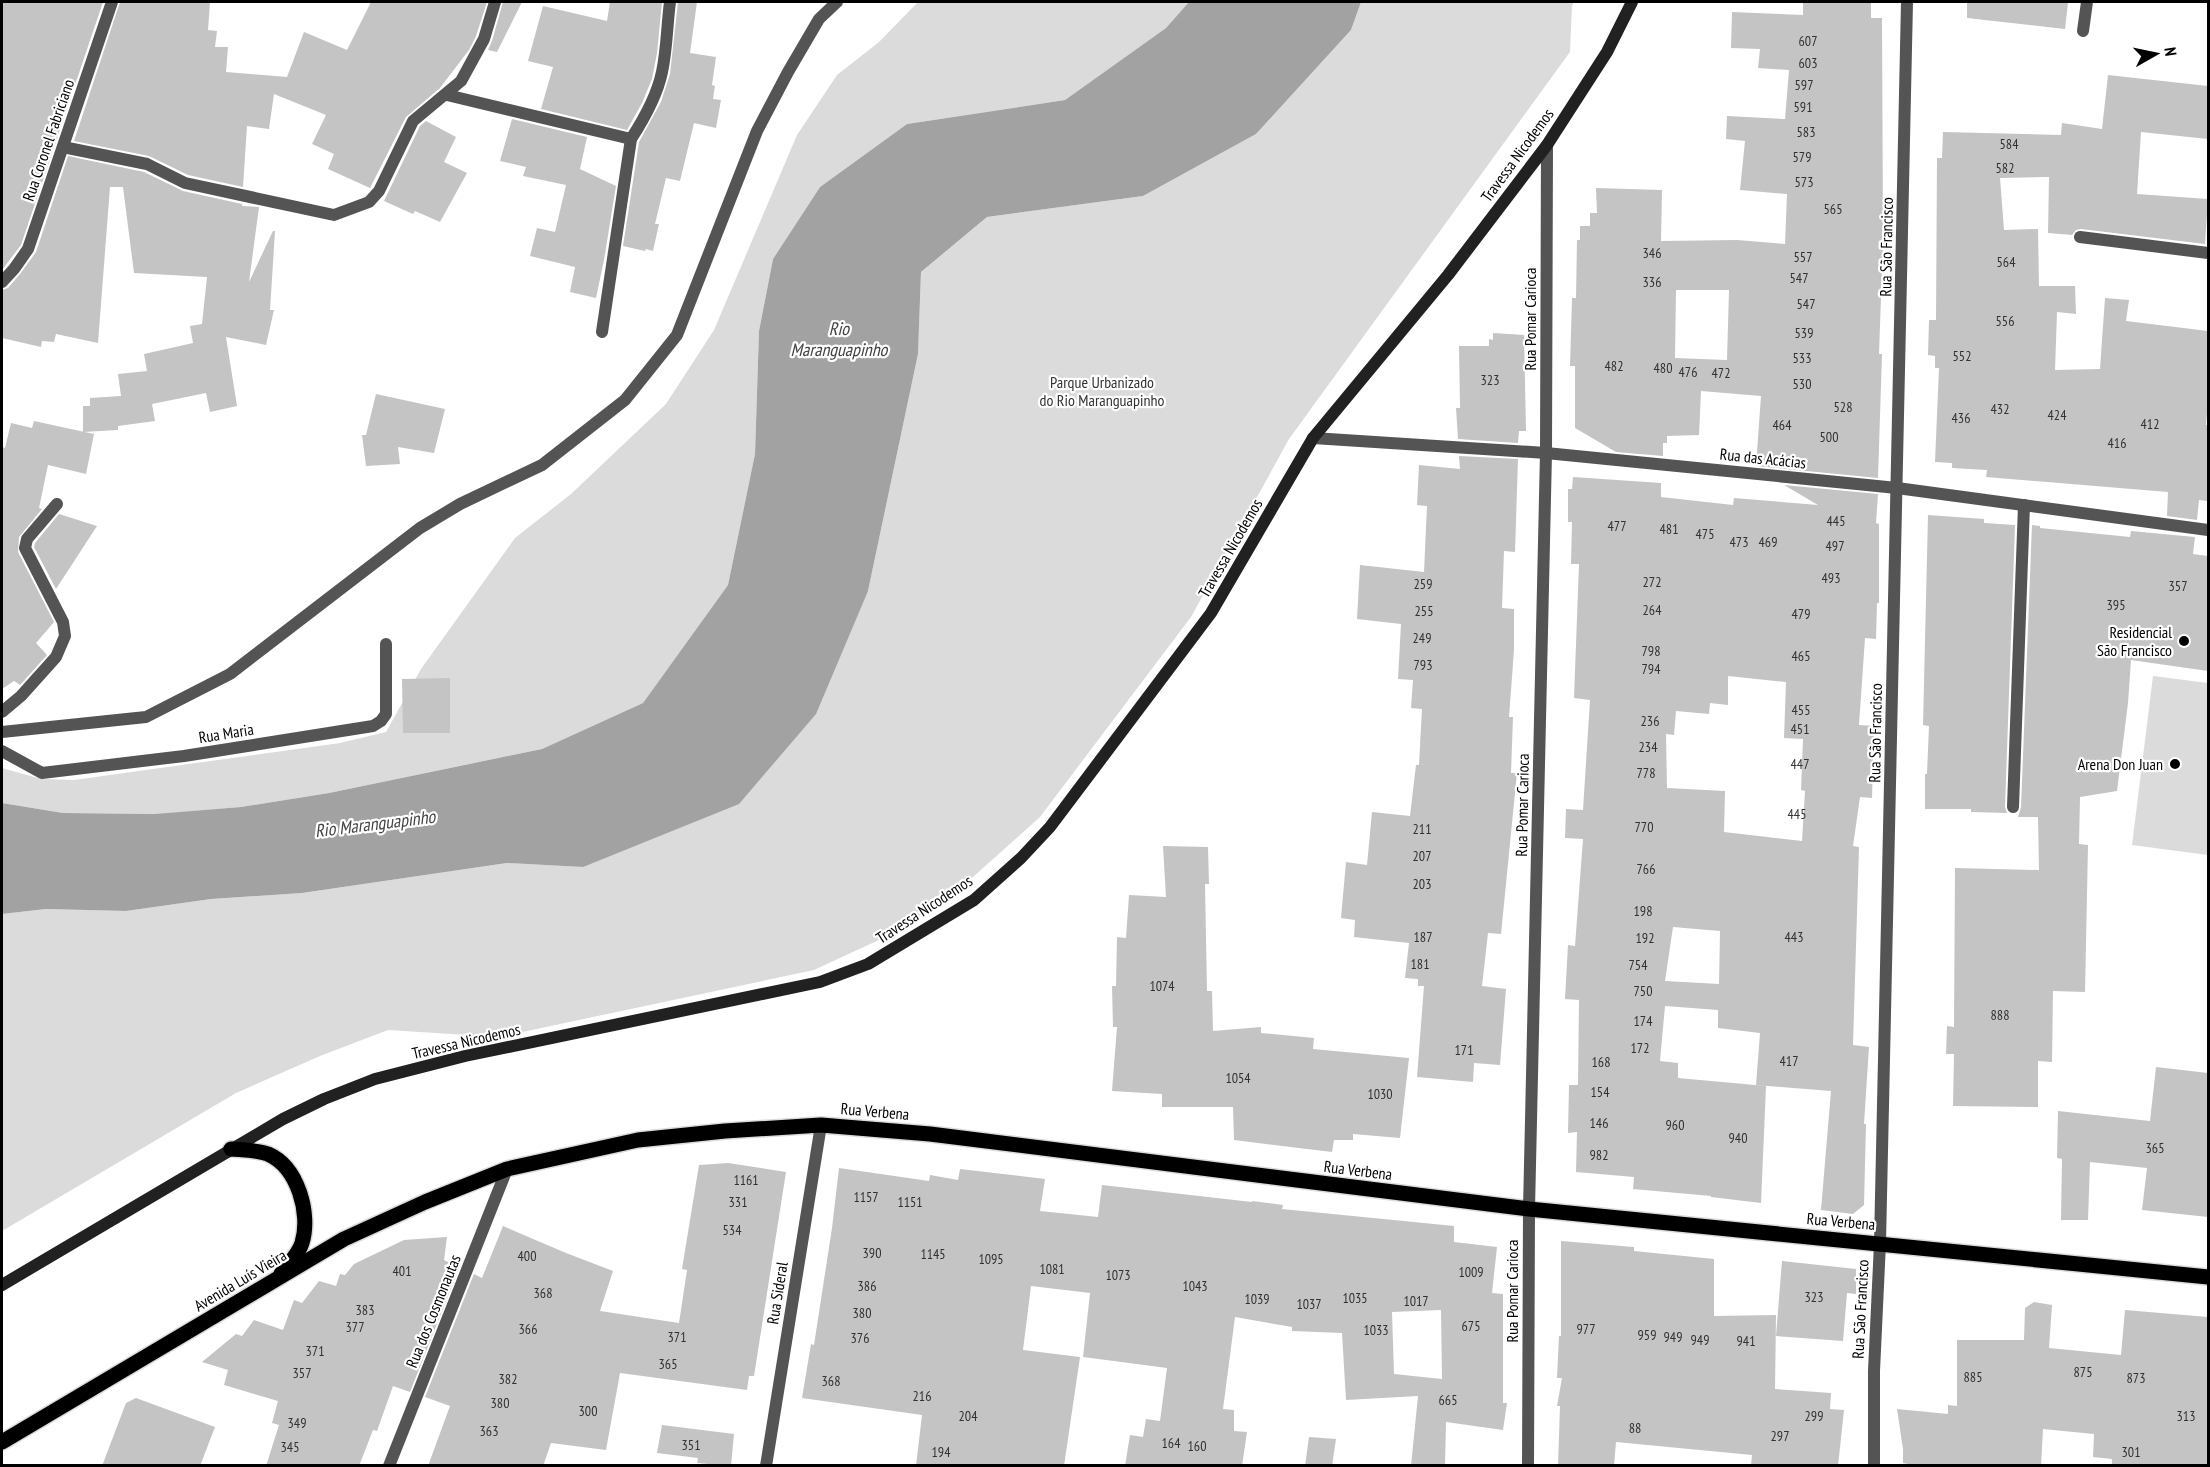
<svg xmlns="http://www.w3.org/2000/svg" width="2210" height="1467" font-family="'PT Sans Narrow',sans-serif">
	<rect width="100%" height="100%" fill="#fff"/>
	<g fill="#dbdbdb">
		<path d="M918 2H1189L1166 28 1065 100 907 124 820 187 773 259 759 331 755 454 728 585 643 703 542 749 329 793 241 807 160 814 63 813 2 803V768L41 779 74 780 340 743 386 732 421 669 515 538 571 494 666 404 714 330 797 135 837 75 879 42Z"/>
		<path d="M1361 2H1574L1572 6 1570 52 1289 439 1191 617 1040 817 964 885 896 932 814 970 499 1037 388 1030 320 1056 236 1093 2 1231V914L46 909 126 911 211 899 302 893 507 863 583 867 868 591 918 354 921 272 987 217 1143 196 1256 134 1351 30Z"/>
		<path d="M2153 676 2208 683V855L2132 845Z"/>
	</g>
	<path fill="#a2a2a2" d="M1189 2H1361L1351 30 1256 134 1143 196 987 217 921 272 918 354 868 591 816 714 739 804 583 867 507 863 302 893 211 899 126 911 46 909 2 914V803L63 813 155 814 241 807 329 793 542 749 643 703 728 585 755 454 759 331 773 259 820 187 907 124 1065 100 1166 28Z"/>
	<g fill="#c4c4c4" fill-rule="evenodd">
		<path d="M2 2H103L21 245 2 270Z"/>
		<path d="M120 2H210L208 30 217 31 215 47H228L226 72 287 77 304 32 347 50 371 2H487L476 36 469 50 440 88 406 117 370 188 328 169 334 154 312 144 326 115 274 94 269 129 247 126 243 187 188 175 149 156 74 141Z"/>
		<path d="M503 2H522L497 52 488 50 492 41Z"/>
		<path d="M610 2H662L657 53 652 79 642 103 627 130 541 109 553 67 528 61 543 6 607 21Z"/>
		<path d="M678 2H697L690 53 716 57 712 85 715 86 713 99 721 100 716 128 694 123 680 181 666 178 655 224H659L653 251 646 249 645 251 623 246 639 142 661 102 670 74Z"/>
		<path d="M1803 2H1871V18H1882L1883 240 1879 354H1882L1878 478 1756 466 1761 396 1701 391 1699 435 1667 436V443H1663V456L1616 452 1575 428V366H1570L1572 298H1576L1577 240H1580V226H1590V213H1597L1596 188 1662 190 1661 241 1737 240 1785 244 1787 194 1740 190 1745 141 1726 139 1727 116 1785 119 1789 70 1758 68 1760 49 1731 48 1732 12 1803 15ZM1676 290H1729L1727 360 1675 358Z"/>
		<path d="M1967 2 2068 3 2065 29 1967 18Z"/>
		<path d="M2108 75 2208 86V139L2141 132 2137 194 2208 199 2205 244 2081 229 2076 230 2072 235 2048 233 2049 177 2000 178 2004 230 2038 229 2039 286H2075L2076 314 2057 312 2055 370 2100 369 2105 298 2129 300 2126 321 2208 331V401L2206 425H2208V501L2199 500 2197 520 2167 516 2168 492 1986 477 1987 470 1952 468V463L1935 462 1939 368H1935V356L1928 355 1929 320H1936L1937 158H1942L1943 132 2061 135 2062 123 2102 129Z"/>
		<path d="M512 119 587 137 580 169 616 186 604 260 596 298 570 292 575 267 530 256 537 228 555 232 566 185 523 176 526 167 500 161Z"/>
		<path d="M426 121 456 137 444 162 467 173 440 222 415 211 413 214 384 201 420 126Z"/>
		<path d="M68 156 144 172 183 191 242 204V206L259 207 249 282 273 231H275L270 310H274L266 345 226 337 237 406 210 412 206 393 152 404 155 421 118 426V430L83 432V406H90V398L121 396 118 374 147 371 144 354 193 343 190 326 202 324 207 277 134 273 123 187H110L98 343 56 334 54 342 42 341 41 347 2 338V290L8 288 20 274 36 252Z"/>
		<path d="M1493 333 1524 335 1526 431H1519L1518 443 1458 439 1456 408H1460L1459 346H1489V339L1493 340Z"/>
		<path d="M376 394 445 409 434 453 398 447 400 464 366 466 362 435H366Z"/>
		<path d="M34 421 94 434 86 474 48 465 39 508 42 509 19 537 18 552 54 622 36 643 47 655 20 685 14 681 2 689V447L5 448 11 423 32 428Z"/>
		<path d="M1459 456 1518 459 1515 552 1504 551 1502 608 1514 609V650L1509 717H1513L1511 773H1517L1501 934 1488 933 1482 986 1506 989 1500 1065 1474 1063 1473 1082 1417 1077 1424 986H1418V979L1405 978 1409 943 1354 937 1355 920 1341 918 1346 862 1367 865 1372 812 1410 816 1416 765H1419L1422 709 1411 708 1413 680 1398 679 1401 624 1357 619 1360 565 1424 572 1427 506 1417 505 1419 465 1460 469Z"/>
		<path d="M1573 477 1661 483V497L1733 505 1734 498 1818 505 1784 485 1878 494 1876 523 1879 524V603H1877L1876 639 1865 638 1859 725 1874 726 1872 798 1860 797 1853 846 1859 847 1853 1045 1869 1047 1864 1124H1866L1864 1205 1853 1214 1821 1210 1831 1091 1756 1085 1760 1033 1718 1028V1010L1665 1006 1660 1061 1678 1063V1078L1766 1086 1761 1203 1711 1197V1196L1633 1189 1634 1177 1576 1172 1577 1132 1568 1133 1569 1085H1578L1579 1000 1565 999 1568 945 1575 946 1583 839 1565 838 1566 809 1583 810 1590 700 1574 698 1579 564H1571L1572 522H1568V489H1572ZM1728 676 1786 682 1784 738 1803 739 1801 790 1805 791 1802 841 1724 832 1725 791 1667 788 1666 734 1674 735 1676 711 1709 714 1710 703 1728 705ZM1673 927 1720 931 1719 984 1665 981Z"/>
		<path d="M59 514 97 526 56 589 34 547 35 543Z"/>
		<path d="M1928 515 1984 519V523L2015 525 2005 807 2007 813 1971 812V809H1925V774H1927L1929 726 1923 725Z"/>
		<path d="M2032 525 2040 526V528L2130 537 2131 531 2195 537 2193 554 2208 556V671L2131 660 2128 703 2117 791 2080 797 2079 844 2088 845 2085 992 2053 991 2052 1062 2038 1061V1107L1953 1106 1954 1054H1946L1947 1026 1954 1027 1955 868 2039 870 2038 817H2018L2021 807Z"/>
		<path d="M450 678V733H403L402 679Z"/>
		<path d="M1163 846 1208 847 1209 884H1205L1207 991H1212L1213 1031 1261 1027V1033L1314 1038 1313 1049 1409 1058 1400 1138 1353 1134V1140H1334L1332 1152 1234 1140 1233 1107H1162V1094L1112 1091 1117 1027H1113L1112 986H1116L1117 937 1126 938 1129 895 1166 897Z"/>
		<path d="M2156 1067 2208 1073V1217L2142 1210 2147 1168 2090 1162 2088 1220H2061L2062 1159 2057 1158 2058 1111 2150 1121Z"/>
		<path d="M728 1163 786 1172 754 1376H749L747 1390 620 1373 606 1450 551 1443 543 1466H428L450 1406 425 1397 474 1274 482 1278 503 1226 566 1253 613 1271 600 1311 679 1323 687 1270 682 1269 699 1165Z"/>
		<path d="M839 1168 929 1181 930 1175 958 1180 960 1169 1045 1179 1040 1211 1098 1217 1102 1185 1252 1202V1201L1283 1205 1282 1209 1454 1226V1242L1497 1247 1492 1293 1503 1294V1403H1507L1503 1430 1446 1422 1445 1466H1411L1418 1396 1346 1400 1342 1333 1292 1331V1327L1235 1317 1223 1409 1234 1410V1431L1247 1432 1242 1466H1125L1130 1435 1143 1437 1146 1419 1160 1421 1167 1368 1083 1357 1090 1293 1031 1286 1023 1350 1080 1357 1064 1466H916L922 1415 802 1398 811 1344 814 1345 832 1228ZM1441 1310 1442 1379 1394 1374 1392 1312Z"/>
		<path d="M447 1237 444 1260 459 1268 410 1392 393 1386 377 1431 373 1430 359 1466H266L279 1425 272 1423 278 1401 224 1385 228 1370 202 1362 236 1334 242 1336 254 1320 283 1330 294 1300 302 1303 319 1281 336 1286 340 1274 345 1275 354 1264 404 1240Z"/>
		<path d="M1561 1241 1634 1247V1251L1714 1259V1316L1776 1315 1775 1389 1831 1393 1830 1409 1844 1410 1838 1466H1751L1752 1455 1616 1442 1614 1466H1558L1560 1406H1557L1562 1378H1557L1559 1336H1561Z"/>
		<path d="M1782 1261 1856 1269V1294L1847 1293 1843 1341 1776 1336Z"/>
		<path d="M2034 1302 2052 1305 2049 1348 2121 1355 2125 1310 2208 1317V1466H2112V1459L2093 1457 2094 1434 2043 1429 2041 1466H1916L1903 1463V1449L1897 1409 1948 1414V1405L1957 1406V1340H2024L2025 1308Z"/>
		<path d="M136 1398 215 1427 200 1466H102L126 1403Z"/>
		<path d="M662 1425 734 1434 731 1466 697 1463 698 1458 657 1453Z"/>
		<path d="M1309 1437 1336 1439 1332 1466H1305Z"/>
	</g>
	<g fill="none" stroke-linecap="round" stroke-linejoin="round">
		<g stroke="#dbdbdb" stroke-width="18">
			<g id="primary">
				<path d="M231 1149C242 1150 257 1150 268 1154 298 1167 311 1214 302 1243 299 1254 287 1265 281 1274"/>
				<path d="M2 1442 344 1239 425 1202 507 1169 638 1140 725 1131 821 1125 930 1134 1529 1209 2208 1277"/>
			</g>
		</g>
		<g stroke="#545454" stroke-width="12">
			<path d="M2080 237 2208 253"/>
			<path d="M2013 807 2024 505"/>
		</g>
		<g stroke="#545454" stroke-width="12">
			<path d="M2083 31 2087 2"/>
			<path d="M447 95 631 139"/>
			<path d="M63 147 147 164 185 183 334 215 369 202 379 191 413 121 461 81 484 39 495 2"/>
			<path d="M2 282 14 269 28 249 112 2"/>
			<path d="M602 332 631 139C644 119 657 96 662 72 667 49 667 24 670 2"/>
			<path d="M1313 438 1546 453 1897 488 2208 530"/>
			<path d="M2 712 21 696 56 657 65 636 63 622 25 548 27 539 57 504"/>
			<path d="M2 732 146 717 230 674 420 528 460 504 542 465 625 400 677 335 757 131 788 72 819 19 837 2"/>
			<path d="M2 751 42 773 184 756 373 726 381 721 386 714V644"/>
			<path d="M389 1466 507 1169"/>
			<path d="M766 1466 821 1125"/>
			<path d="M1528 1466 1529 1209 1546 453 1547 145"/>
			<path d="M1874 1466V1371L1880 1243 1907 2"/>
		</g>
		<path stroke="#212121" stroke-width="12" d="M2 1285 283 1119 324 1099 375 1079 465 1056 820 982 868 964 974 900 1021 858 1050 827 1211 613 1313 438 1448 275 1547 145 1607 52 1632 2"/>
		<use href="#primary" stroke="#000" stroke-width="15"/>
	</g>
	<g fill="#000" stroke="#fff" stroke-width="2">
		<circle cx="2184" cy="641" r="6"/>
		<circle cx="2175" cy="764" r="6"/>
	</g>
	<g text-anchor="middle" stroke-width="4.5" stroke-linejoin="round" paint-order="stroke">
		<g font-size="14" fill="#313131">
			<text x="1808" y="46">607</text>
			<text x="1808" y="68">603</text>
			<text x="1804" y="90">597</text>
			<text x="1803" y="112">591</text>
			<text x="1806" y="137">583</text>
			<text x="2009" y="149">584</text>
			<text x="1802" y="162">579</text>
			<text x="2005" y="173">582</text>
			<text x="1804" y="187">573</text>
			<text x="1833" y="214">565</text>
			<text x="1652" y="258">346</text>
			<text x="1803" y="262">557</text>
			<text x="2006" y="267">564</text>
			<text x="1799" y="283">547</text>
			<text x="1652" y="287">336</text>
			<text x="1806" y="309">547</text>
			<text x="2005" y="326">556</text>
			<text x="1804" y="338">539</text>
			<text x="1962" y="361">552</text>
			<text x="1802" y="363">533</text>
			<text x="1614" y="371">482</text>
			<text x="1663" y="373">480</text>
			<text x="1688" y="377">476</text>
			<text x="1721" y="378">472</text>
			<text x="1490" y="385">323</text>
			<text x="1802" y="389">530</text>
			<text x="1843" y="412">528</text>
			<text x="2000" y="414">432</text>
			<text x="2057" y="420">424</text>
			<text x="1961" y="423">436</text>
			<text x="2150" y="429">412</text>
			<text x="1782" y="430">464</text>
			<text x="1829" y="442">500</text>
			<text x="2117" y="448">416</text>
			<text x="1836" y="526">445</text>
			<text x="1617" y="531">477</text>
			<text x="1669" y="534">481</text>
			<text x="1705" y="539">475</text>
			<text x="1739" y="547">473</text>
			<text x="1768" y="547">469</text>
			<text x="1835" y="551">497</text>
			<text x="1831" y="583">493</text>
			<text x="1652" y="587">272</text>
			<text x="1423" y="589">259</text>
			<text x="2178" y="591">357</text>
			<text x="2116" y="610">395</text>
			<text x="1652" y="615">264</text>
			<text x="1424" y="616">255</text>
			<text x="1801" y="619">479</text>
			<text x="1422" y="643">249</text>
			<text x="1651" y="656">798</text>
			<text x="1801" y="661">465</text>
			<text x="1423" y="670">793</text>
			<text x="1651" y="674">794</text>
			<text x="1801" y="715">455</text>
			<text x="1650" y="726">236</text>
			<text x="1800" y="734">451</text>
			<text x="1648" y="752">234</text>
			<text x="1800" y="769">447</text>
			<text x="1646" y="778">778</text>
			<text x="1797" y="819">445</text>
			<text x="1644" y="832">770</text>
			<text x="1422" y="834">211</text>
			<text x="1422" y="861">207</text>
			<text x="1646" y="874">766</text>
			<text x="1422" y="889">203</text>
			<text x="1643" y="916">198</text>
			<text x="1423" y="942">187</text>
			<text x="1794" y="942">443</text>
			<text x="1645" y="943">192</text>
			<text x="1420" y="969">181</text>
			<text x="1638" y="970">754</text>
			<text x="1162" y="991">1074</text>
			<text x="1643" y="996">750</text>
			<text x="2000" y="1020">888</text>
			<text x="1643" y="1026">174</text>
			<text x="1640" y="1053">172</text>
			<text x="1464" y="1055">171</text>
			<text x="1789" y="1066">417</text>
			<text x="1601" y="1067">168</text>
			<text x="1238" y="1083">1054</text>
			<text x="1600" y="1097">154</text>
			<text x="1380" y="1099">1030</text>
			<text x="1599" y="1128">146</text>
			<text x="1675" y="1130">960</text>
			<text x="1738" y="1143">940</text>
			<text x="2155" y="1153">365</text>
			<text x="1599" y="1160">982</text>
			<text x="746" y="1185">1161</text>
			<text x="866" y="1202">1157</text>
			<text x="738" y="1207">331</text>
			<text x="910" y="1207">1151</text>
			<text x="732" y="1235">534</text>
			<text x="872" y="1258">390</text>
			<text x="933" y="1259">1145</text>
			<text x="527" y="1261">400</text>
			<text x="991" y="1264">1095</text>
			<text x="1052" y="1274">1081</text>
			<text x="402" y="1276">401</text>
			<text x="1471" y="1277">1009</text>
			<text x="1118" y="1280">1073</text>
			<text x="867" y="1291">386</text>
			<text x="1195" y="1291">1043</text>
			<text x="543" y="1298">368</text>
			<text x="1814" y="1302">323</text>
			<text x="1355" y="1303">1035</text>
			<text x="1257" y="1304">1039</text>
			<text x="1416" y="1306">1017</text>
			<text x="1309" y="1309">1037</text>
			<text x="365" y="1315">383</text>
			<text x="862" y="1318">380</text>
			<text x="1471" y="1331">675</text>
			<text x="355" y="1332">377</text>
			<text x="528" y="1334">366</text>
			<text x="1586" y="1334">977</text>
			<text x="1376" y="1335">1033</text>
			<text x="1647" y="1340">959</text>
			<text x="677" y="1342">371</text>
			<text x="1673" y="1342">949</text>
			<text x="860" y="1343">376</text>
			<text x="1700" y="1345">949</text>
			<text x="1746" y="1346">941</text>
			<text x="315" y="1356">371</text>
			<text x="668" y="1369">365</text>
			<text x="2083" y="1377">875</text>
			<text x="302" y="1378">357</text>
			<text x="1973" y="1382">885</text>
			<text x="2136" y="1383">873</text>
			<text x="508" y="1384">382</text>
			<text x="831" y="1386">368</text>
			<text x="922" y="1401">216</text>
			<text x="1448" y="1405">665</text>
			<text x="500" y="1408">380</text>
			<text x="588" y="1416">300</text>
			<text x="968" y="1421">204</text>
			<text x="1814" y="1421">299</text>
			<text x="2186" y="1421">313</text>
			<text x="297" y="1428">349</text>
			<text x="1635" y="1433">88</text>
			<text x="489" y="1436">363</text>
			<text x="1780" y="1441">297</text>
			<text x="1171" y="1448">164</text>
			<text x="691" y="1450">351</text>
			<text x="1197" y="1451">160</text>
			<text x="290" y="1452">345</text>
			<text x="941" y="1457">194</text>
			<text x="2131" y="1457">301</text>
		</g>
		<g font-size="16" fill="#000" stroke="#fff">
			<text transform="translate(48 140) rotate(-71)" y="6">Rua Coronel Fabriciano</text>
			<text transform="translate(1517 155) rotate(-54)" y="6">Travessa Nicodemos</text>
			<text transform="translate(1886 247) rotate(-89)" y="6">Rua São Francisco</text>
			<text transform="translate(1530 319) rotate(-90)" y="6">Rua Pomar Carioca</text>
			<text transform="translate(1763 458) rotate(6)" y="6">Rua das Acácias</text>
			<text transform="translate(1230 548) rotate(-60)" y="6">Travessa Nicodemos</text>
			<text transform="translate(226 733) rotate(-9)" y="6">Rua Maria</text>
			<text transform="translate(1875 733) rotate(-89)" y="6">Rua São Francisco</text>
			<text transform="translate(1522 805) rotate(-89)" y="6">Rua Pomar Carioca</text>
			<text transform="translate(924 909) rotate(-33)" y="6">Travessa Nicodemos</text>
			<text transform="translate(466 1041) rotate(-13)" y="6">Travessa Nicodemos</text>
			<text transform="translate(875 1111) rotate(5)" y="6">Rua Verbena</text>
			<text transform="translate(1358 1170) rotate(7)" y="6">Rua Verbena</text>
			<text transform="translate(1841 1221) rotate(5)" y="6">Rua Verbena</text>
			<text transform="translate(240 1280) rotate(-31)" y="6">Avenida Luís Vieira</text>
			<text transform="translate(1512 1291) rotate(-90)" y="6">Rua Pomar Carioca</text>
			<text transform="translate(777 1293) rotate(-81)" y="6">Rua Sideral</text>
			<text transform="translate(1860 1309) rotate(-87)" y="6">Rua São Francisco</text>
			<text transform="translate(433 1311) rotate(-68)" y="6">Rua dos Cosmonautas</text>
		</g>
		<g font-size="16" fill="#323232" stroke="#fff">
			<text x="1102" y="388">Parque Urbanizado<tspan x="1102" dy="18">do Rio Maranguapinho</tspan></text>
		</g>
		<g font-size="16" fill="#000" stroke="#fff" text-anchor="end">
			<text x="2172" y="638">Residencial<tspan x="2172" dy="18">São Francisco</tspan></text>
			<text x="2163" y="770">Arena Don Juan</text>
		</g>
		<g font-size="18" font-style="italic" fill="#434343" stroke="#fff">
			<text x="839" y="335">Rio<tspan x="839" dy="21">Maranguapinho</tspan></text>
			<text transform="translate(375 824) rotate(-7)" y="6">Rio Maranguapinho</text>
		</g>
	</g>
	<rect width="2210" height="1467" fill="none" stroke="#000000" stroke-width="6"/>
	<g transform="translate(2156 54) rotate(81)" stroke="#ffffff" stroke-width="4.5" paint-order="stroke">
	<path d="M0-4.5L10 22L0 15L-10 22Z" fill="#000000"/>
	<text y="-9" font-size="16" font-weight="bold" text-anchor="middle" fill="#000000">N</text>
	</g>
</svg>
